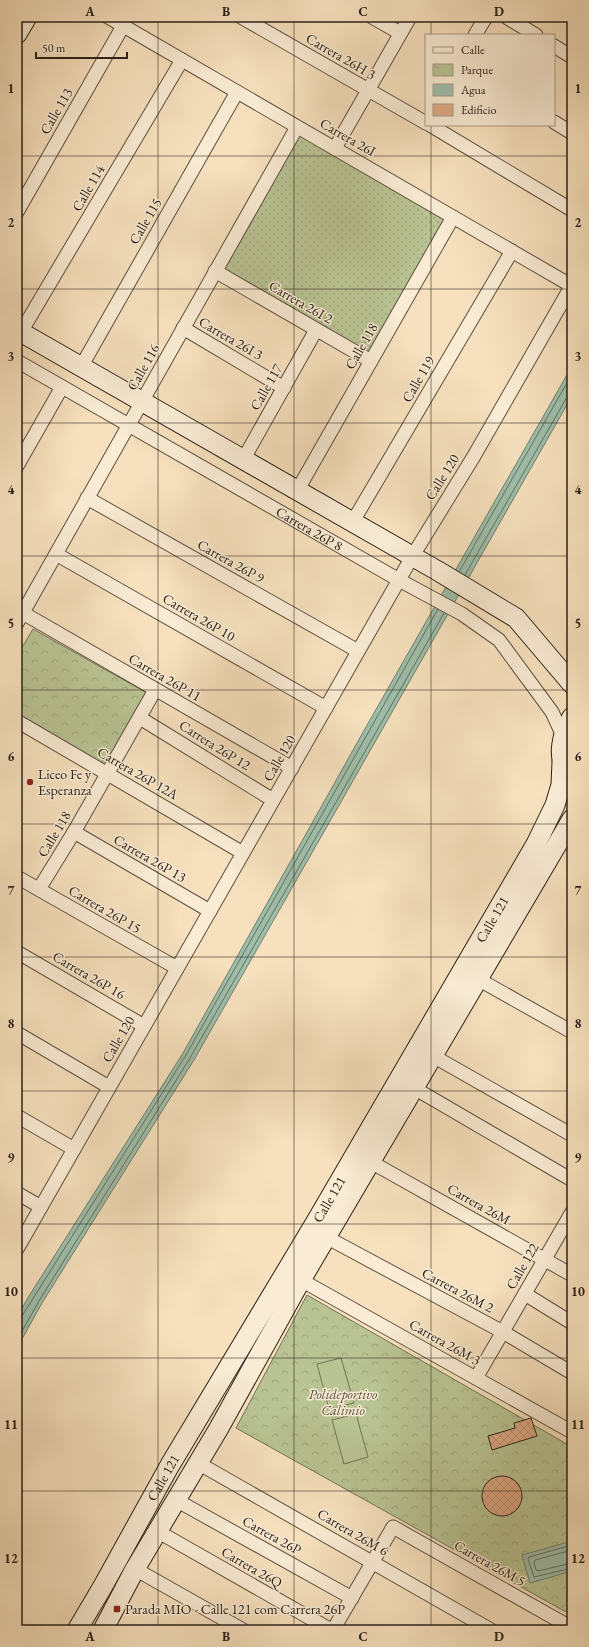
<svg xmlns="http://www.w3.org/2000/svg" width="589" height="1647" font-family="'EB Garamond',serif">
	<defs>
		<pattern id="grass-dots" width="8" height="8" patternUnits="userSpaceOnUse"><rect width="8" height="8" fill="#b9c393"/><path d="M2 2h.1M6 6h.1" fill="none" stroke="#9fa77e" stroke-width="1.8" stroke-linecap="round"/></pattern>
		<pattern id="park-crowns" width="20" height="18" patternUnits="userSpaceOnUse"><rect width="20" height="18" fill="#b9c393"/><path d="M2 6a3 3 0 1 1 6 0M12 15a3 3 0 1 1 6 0" fill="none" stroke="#9fa77e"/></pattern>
		<pattern id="building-cross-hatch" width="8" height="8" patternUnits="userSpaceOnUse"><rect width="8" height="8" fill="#e0a985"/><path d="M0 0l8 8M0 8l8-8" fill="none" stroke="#c09172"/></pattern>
	</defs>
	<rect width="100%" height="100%" fill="#f6e0bd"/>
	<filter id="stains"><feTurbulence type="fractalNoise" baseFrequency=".005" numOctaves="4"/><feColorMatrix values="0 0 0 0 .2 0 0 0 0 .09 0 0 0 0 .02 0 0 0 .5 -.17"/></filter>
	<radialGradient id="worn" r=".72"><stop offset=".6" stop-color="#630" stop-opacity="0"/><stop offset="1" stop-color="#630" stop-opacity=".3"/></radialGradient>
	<path fill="url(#grass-dots)" stroke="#727255" d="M297 127 453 217 371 361 215 271Z"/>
	<g fill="url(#park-crowns)" stroke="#727255">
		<path d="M33 629 147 693 105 766 17 716V656Z"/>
		<path d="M307 1295 572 1447V1602L566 1612 236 1428Z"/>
	</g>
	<g fill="#b9c393" stroke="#727255">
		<path d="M341 1358 354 1403 329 1409 317 1364Z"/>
		<path d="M356 1414 368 1457 344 1464 332 1420Z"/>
	</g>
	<g fill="#9ebeaa" stroke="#707f6f">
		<path d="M572 366V396L194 1060 42 1303 17 1348V1317L29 1296 183 1053 366 727Z"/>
		<path d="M572 1541V1571L530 1583 522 1555Z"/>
	</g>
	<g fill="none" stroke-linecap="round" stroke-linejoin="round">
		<g stroke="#646f60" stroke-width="1">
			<path d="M459 572 572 374"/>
			<path d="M465 575 567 397 572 395"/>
			<path d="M17 1318 22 1316 186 1055 438 609"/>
			<path d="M17 1340 39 1301 190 1058 444 613"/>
			<path d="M572 1545 529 1557 528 1559 534 1577 572 1568"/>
			<path d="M572 1550 535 1560 534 1562 536 1570 538 1571 572 1563"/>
		</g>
	</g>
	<g fill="url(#building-cross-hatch)" stroke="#2b2017">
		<path d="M531 1418 537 1436 492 1450 488 1436 515 1428 514 1423Z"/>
		<circle cx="502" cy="1496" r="20"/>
	</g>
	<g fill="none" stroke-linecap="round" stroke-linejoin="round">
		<g stroke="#5e5040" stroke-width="15">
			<g id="street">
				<path d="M108 17 572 286"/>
				<path d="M241 17 426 123"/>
				<path d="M372 17 400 33"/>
				<path d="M506 17 536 35"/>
				<path d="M475 35 486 17"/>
				<path d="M554 46 572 57"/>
				<path d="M554 122 572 133"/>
				<path d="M430 125 572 210"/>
				<path d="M335 148 410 17"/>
				<path d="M17 212 123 26"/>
				<path d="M215 271 371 361"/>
				<path d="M183 328 284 388"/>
				<path d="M21 332 182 60"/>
				<path id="s1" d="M17 361 399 580 462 614 499 640 552 712 564 738"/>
				<path d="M81 367 237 92"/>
				<path d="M243 460 316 330"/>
				<path d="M17 466 62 387"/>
				<path d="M297 491 453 217"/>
				<path d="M87 498 358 651"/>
				<path d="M352 523 512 251"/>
				<path d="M56 554 326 708"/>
				<path d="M23 613 292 768"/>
				<path d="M17 623 297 127"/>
				<path d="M140 718 273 800"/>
				<path d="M17 721 243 853"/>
				<path d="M74 832 210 911"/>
				<path d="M17 877 177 968"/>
				<path d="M39 889 74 832 155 690"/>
				<path d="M17 952 144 1026"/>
				<path d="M478 979 572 1032"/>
				<path d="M17 1033 109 1087"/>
				<path d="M433 1056 572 1135"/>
				<path d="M414 1088 572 1180"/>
				<path d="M17 1116 74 1149"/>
				<path d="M371 1162 572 1275"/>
				<path d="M17 1193 41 1207"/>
				<path d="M326 1237 503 1332 572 1373"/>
				<path d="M17 1249 412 557 474 456 572 285"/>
				<path d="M301 1280 572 1432"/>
				<path d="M525 1294 572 1323"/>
				<path d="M476 1378 572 1212"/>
				<path d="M198 1463 491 1630"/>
				<path d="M176 1500 352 1598"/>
				<path d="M157 1531 331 1630"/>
				<path d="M135 1569 243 1630"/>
				<path d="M333 1630 393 1527 572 1628"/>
			</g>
		</g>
		<g stroke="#2b2017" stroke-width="21">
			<g id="secondary">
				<path d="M17 34 27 17"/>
				<path d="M17 330 438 571 516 618 572 684"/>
				<path d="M568 773C556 757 562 733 572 717"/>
				<path id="s2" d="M77 1630 103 1586 170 1465 317 1220 536 844 555 805 561 785 562 762"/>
				<path d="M103 1630 135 1569 219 1428 301 1280 572 819"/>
				<path d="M571 1630 572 1629"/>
			</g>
		</g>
		<use href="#street" stroke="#f9ebd4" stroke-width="13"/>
		<use href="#secondary" stroke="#f9ebd4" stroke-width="19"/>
	</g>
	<path fill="none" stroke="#2b2017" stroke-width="1" stroke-opacity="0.55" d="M158 17V1630M294 17V1630M431 17V35M431 125V1630M17 156H572M17 289H572M17 423H572M17 556H572M17 690H572M17 824H572M17 957H572M17 1091H572M17 1224H572M17 1358H572M17 1491H572"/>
	<g fill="#8f2418" stroke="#f9ebd4" stroke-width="1.5">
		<circle cx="30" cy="782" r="4"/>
		<rect x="113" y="1605" width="8" height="8" rx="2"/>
	</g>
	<g text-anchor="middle" stroke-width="3" stroke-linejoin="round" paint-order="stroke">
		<g font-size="14" fill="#2b2017" stroke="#f9ebd4">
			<text transform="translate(341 56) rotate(30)" y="5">Carrera 26H 3</text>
			<text transform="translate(56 111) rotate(-60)" y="5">Calle 113</text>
			<text transform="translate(348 137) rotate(30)" y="5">Carrera 26I</text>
			<text transform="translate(88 188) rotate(-60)" y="5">Calle 114</text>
			<text transform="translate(145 221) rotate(-60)" y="5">Calle 115</text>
			<text transform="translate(301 302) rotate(30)" y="5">Carrera 26I 2</text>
			<text transform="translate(231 338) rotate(30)" y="5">Carrera 26I 3</text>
			<text transform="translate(361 346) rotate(-60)" y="5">Calle 118</text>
			<text transform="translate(143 367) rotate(-61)" y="5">Calle 116</text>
			<text transform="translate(418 379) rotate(-60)" y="5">Calle 119</text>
			<text transform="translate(266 387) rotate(-61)" y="5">Calle 117</text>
			<text transform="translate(442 477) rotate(-58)" y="5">Calle 120</text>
			<text dy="5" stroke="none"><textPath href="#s1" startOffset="337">Carrera 26P 8</textPath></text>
			<text transform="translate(231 561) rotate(29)" y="5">Carrera 26P 9</text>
			<text transform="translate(199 617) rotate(30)" y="5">Carrera 26P 10</text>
			<text transform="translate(165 677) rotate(30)" y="5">Carrera 26P 11</text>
			<text transform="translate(215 745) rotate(32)" y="5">Carrera 26P 12</text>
			<text transform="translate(279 758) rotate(-60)" y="5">Calle 120</text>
			<text transform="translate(138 773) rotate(30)" y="5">Carrera 26P 12A</text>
			<text transform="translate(54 834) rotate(-59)" y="5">Calle 118</text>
			<text transform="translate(150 858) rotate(30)" y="5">Carrera 26P 13</text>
			<text transform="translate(105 909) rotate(30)" y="5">Carrera 26P 15</text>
			<text dy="5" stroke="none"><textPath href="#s2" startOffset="823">Calle 121</textPath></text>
			<text transform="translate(89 975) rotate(30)" y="5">Carrera 26P 16</text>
			<text transform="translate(118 1039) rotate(-60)" y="5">Calle 120</text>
			<text dy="5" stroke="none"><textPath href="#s2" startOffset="499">Calle 121</textPath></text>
			<text transform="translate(479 1204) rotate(29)" y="5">Carrera 26M</text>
			<text transform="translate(522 1266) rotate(-60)" y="5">Calle 122</text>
			<text transform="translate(458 1290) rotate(28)" y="5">Carrera 26M 2</text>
			<text transform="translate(445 1342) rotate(29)" y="5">Carrera 26M 3</text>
			<text dy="5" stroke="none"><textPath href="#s2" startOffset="175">Calle 121</textPath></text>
			<text transform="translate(353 1532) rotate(30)" y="5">Carrera 26M 6</text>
			<text transform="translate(272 1535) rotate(29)" y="5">Carrera 26P</text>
			<text transform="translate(490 1563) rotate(29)" y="5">Carrera 26M 5</text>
			<text transform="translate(252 1567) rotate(30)" y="5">Carrera 26Q</text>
		</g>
		<g font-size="14" fill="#2b2017" stroke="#f9ebd4" text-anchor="start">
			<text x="38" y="779">Liceo Fe y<tspan x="38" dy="16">Esperanza</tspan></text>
			<text x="125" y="1614">Parada MIO - Calle 121 com Carrera 26P</text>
		</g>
		<g font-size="14" font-style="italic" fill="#56513c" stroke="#f9ebd4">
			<text x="343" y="1399">Polideportivo<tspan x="343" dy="16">Calimio</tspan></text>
		</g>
	</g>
	<rect width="589" height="1647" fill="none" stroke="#f6e0bd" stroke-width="44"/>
	<rect x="425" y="34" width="130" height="92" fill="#f9ebd4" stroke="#a79a88"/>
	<rect x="433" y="47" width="20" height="6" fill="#f9ebd4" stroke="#a79a88"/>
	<text x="461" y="54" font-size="12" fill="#2b2017">Calle</text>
	<rect x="433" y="64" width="20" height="12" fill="url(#park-crowns)" stroke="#a79a88"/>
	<text x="461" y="74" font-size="12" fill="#2b2017">Parque</text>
	<rect x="433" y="84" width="20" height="12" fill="#9ebeaa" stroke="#a79a88"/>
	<text x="461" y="94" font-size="12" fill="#2b2017">Agua</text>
	<rect x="433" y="104" width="20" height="12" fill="#e0a985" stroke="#a79a88"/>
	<text x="461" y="114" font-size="12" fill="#2b2017">Edificio</text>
	<path d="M36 52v6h91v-6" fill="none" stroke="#2b2017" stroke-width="2"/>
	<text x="42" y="52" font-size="12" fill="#2b2017" stroke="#f9ebd4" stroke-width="3" paint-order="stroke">50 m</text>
	<rect x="22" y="22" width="545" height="1603" fill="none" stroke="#2b2017" stroke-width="1.5"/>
	<g font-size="13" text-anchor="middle" font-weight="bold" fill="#2b2017">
		<text x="90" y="16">A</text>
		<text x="226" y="16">B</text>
		<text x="363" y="16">C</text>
		<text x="499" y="16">D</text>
		<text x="11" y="93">1</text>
		<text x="578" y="93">1</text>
		<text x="11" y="227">2</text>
		<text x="578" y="227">2</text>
		<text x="11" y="361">3</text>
		<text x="578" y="361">3</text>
		<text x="11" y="494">4</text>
		<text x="578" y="494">4</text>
		<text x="11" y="628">5</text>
		<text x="578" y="628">5</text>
		<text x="11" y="761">6</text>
		<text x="578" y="761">6</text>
		<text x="11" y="895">7</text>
		<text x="578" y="895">7</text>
		<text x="11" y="1028">8</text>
		<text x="578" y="1028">8</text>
		<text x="11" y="1162">9</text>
		<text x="578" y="1162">9</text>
		<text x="11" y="1296">10</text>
		<text x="578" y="1296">10</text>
		<text x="11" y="1429">11</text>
		<text x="578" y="1429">11</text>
		<text x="11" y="1563">12</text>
		<text x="578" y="1563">12</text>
		<text x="90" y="1641">A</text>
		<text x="226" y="1641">B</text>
		<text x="363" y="1641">C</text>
		<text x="499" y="1641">D</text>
	</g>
	<rect width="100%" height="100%" filter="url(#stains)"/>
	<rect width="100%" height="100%" fill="url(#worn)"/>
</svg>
